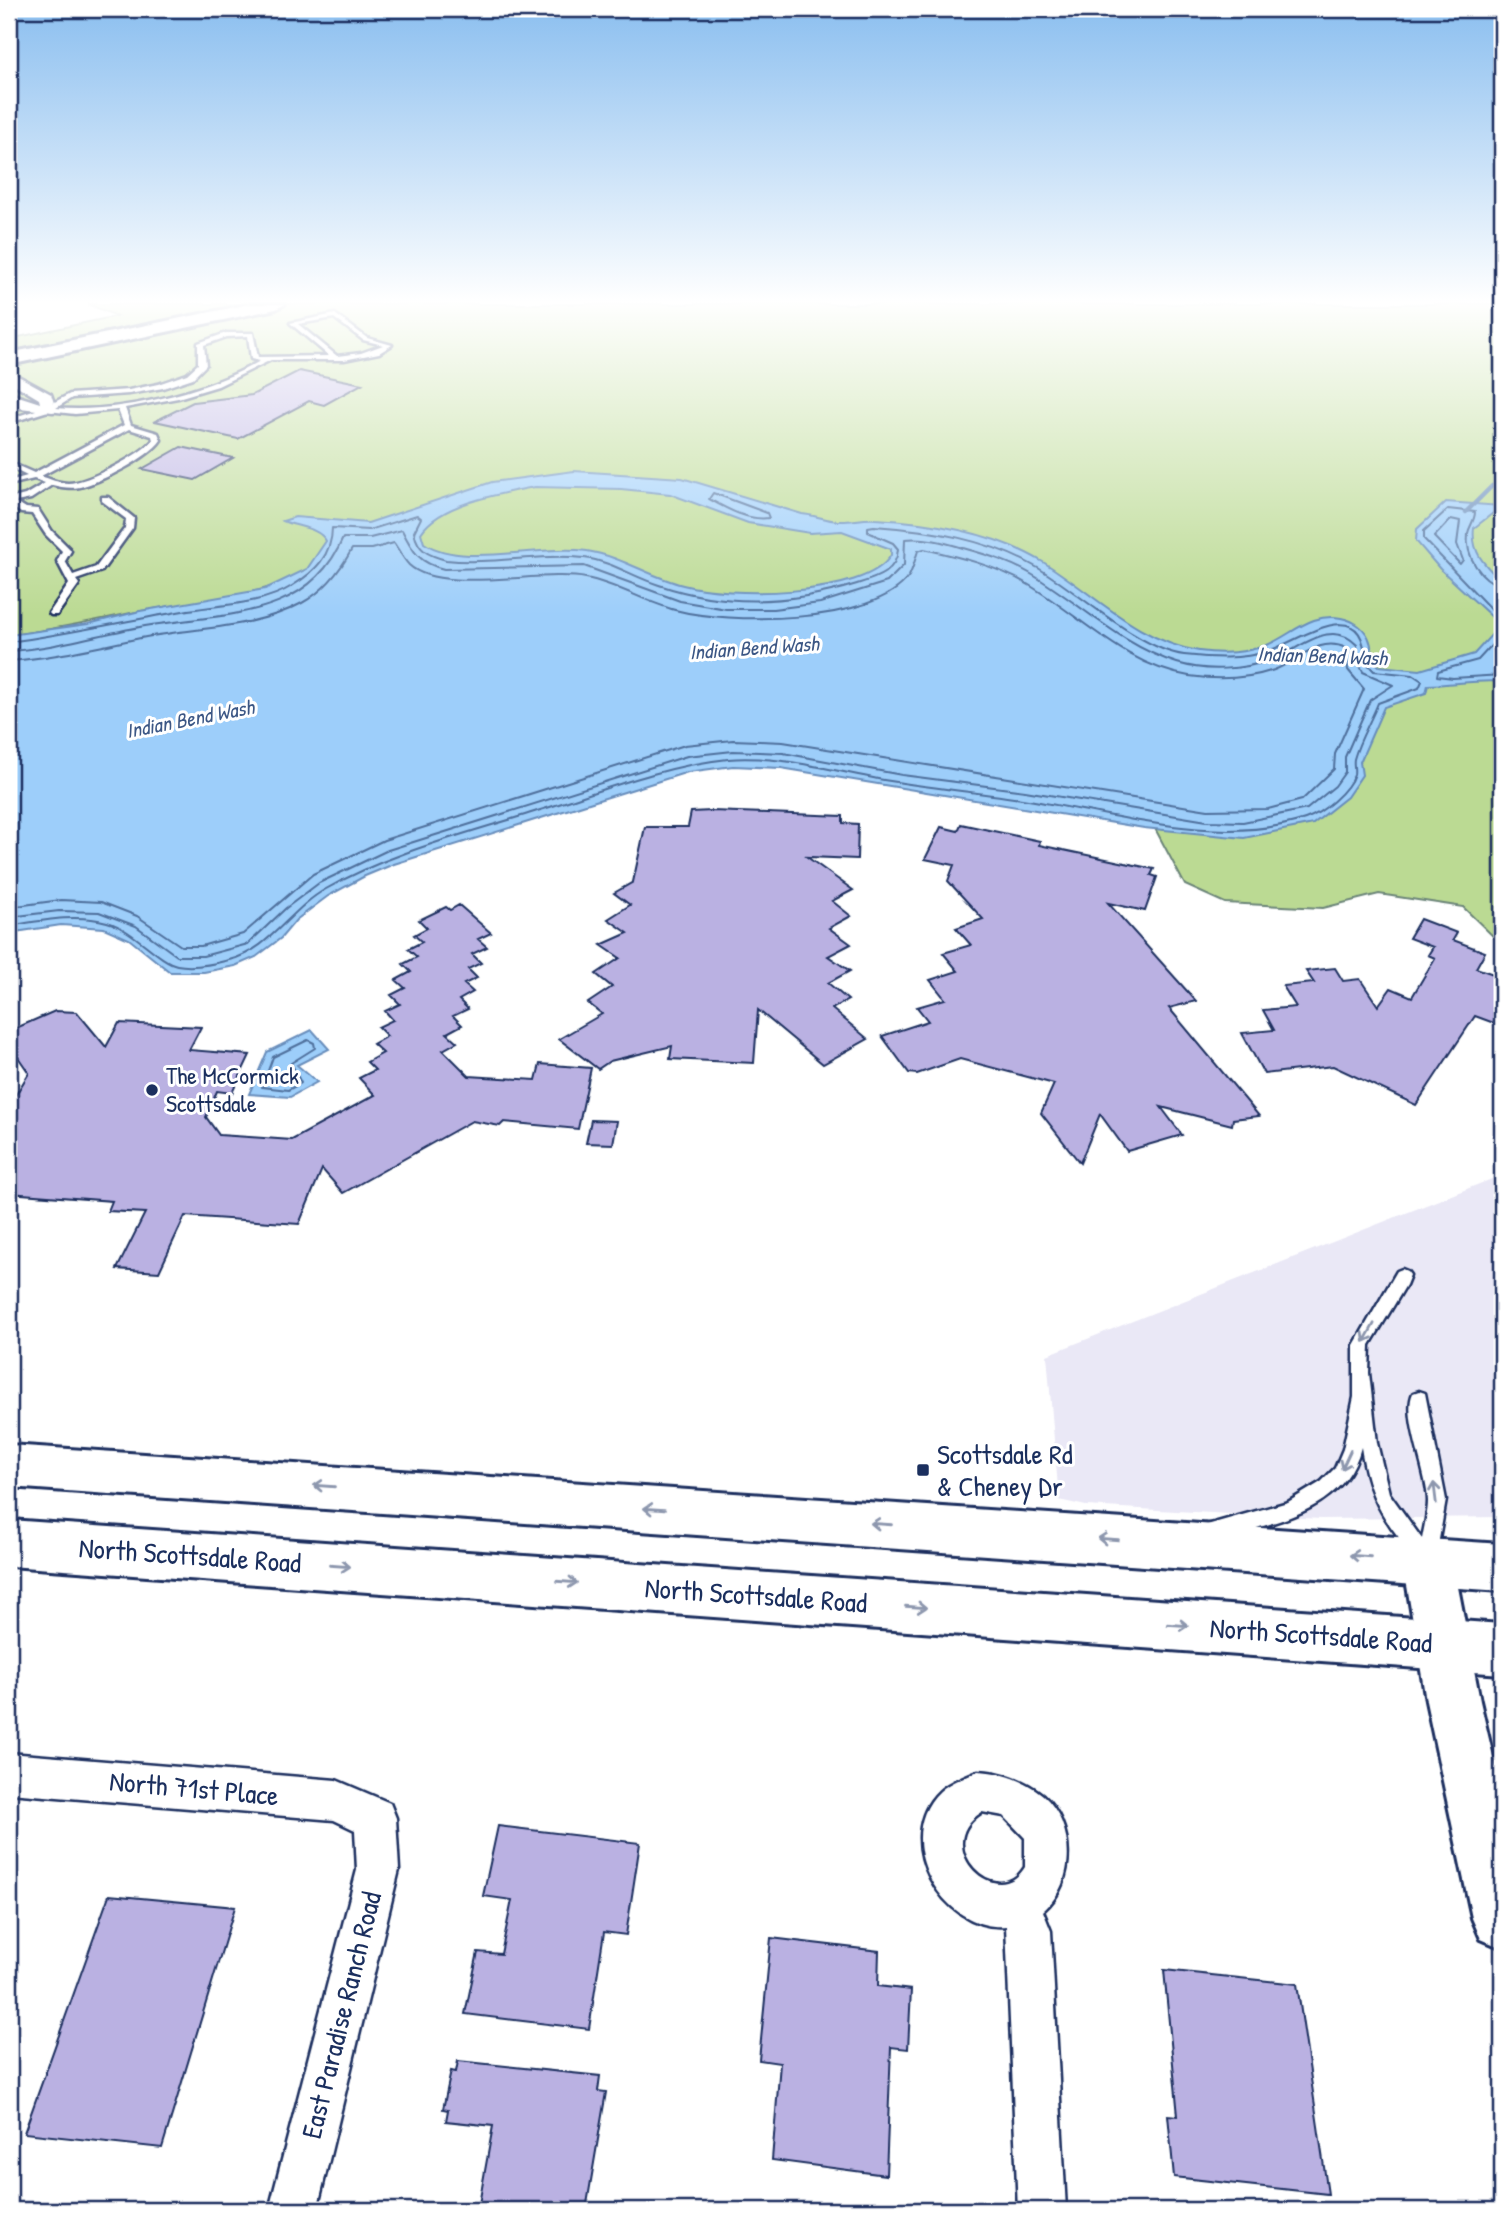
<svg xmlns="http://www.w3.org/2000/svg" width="1511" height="2219" font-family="'Patrick Hand',sans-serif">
	<rect width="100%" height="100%" fill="#fff"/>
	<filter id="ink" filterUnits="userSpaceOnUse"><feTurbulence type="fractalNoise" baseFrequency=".0143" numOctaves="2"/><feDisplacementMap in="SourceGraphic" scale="14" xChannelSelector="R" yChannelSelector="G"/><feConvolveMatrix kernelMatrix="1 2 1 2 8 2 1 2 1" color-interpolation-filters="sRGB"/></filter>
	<g filter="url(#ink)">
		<path fill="#eae8f6" d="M1502 1175V1517L1321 1519 1086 1506 1059 1500 1047 1355Z"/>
		<path fill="#bbda93" stroke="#6b8478" stroke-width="2" d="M88 304H1502V945L1463 907 1379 894 1323 908 1225 903 1185 885 1074 676 288 581C241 599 190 602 141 611 96 620 54 630 9 635V339L117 316Z"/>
		<g fill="#9dcefa" stroke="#698ebc" stroke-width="2" fill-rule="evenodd">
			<path d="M574 471 682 478 802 514C815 515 825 520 838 521 850 522 862 518 875 519 932 522 993 532 1043 562 1093 593 1139 642 1199 651 1221 654 1246 653 1267 645 1284 638 1297 626 1314 620 1343 610 1376 626 1371 658L1379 666 1420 670 1474 654 1495 631 1494 619 1440 569 1416 541 1417 529 1446 502 1502 506 1474 528C1471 553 1485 565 1502 582V682C1483 679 1451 685 1428 685L1426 693 1384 707 1360 762 1362 775 1347 797 1313 824 1244 838 1144 828 781 768 733 766 688 772 394 864 365 876 328 896 296 920 281 938 256 957 235 966 204 972H170L129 939 104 928 61 925 9 933V635L88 624 140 611 265 589 307 569 326 541C319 527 296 527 283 521L295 517 368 523 492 482ZM535 487 621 489 670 494 748 523 810 533 842 531 891 549V555C866 598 726 597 683 585 650 577 621 556 587 551 540 544 463 569 424 543L421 533C440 503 503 493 535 487Z"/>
			<path d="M312 1030 329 1049 297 1065 317 1082 290 1097 249 1094 267 1052Z"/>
		</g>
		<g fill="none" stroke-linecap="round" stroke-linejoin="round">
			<g stroke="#4f6f9c" stroke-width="2">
				<path d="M713 493 767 513 769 518C748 521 727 509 709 499Z"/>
				<path d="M1451 519 1460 521 1457 544 1463 560 1460 564 1434 537Z"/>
				<path d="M1502 587C1480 579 1465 557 1468 533 1470 525 1475 520 1475 512L1448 509 1424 531V539L1501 620V635L1478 660 1438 671 1437 676 1453 678 1502 675"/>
				<path d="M9 642C68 634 125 621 183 611 217 605 262 605 292 586 315 572 332 555 332 528L369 530 417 515 421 518 414 532C418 551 428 555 446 560 492 565 538 553 584 558 611 561 633 577 659 585 724 607 792 604 857 584 876 578 897 572 898 549L893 543 868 532V527L874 526C930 530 988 539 1038 568 1077 591 1140 650 1184 655 1212 658 1241 660 1268 651 1298 642 1365 590 1365 661L1374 671 1413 675 1422 681 1419 688 1378 703C1371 721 1359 740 1354 759 1353 764 1355 769 1354 774 1349 791 1321 814 1305 819 1219 847 1115 814 1028 800 978 792 928 788 878 779 830 770 778 755 728 759 661 766 595 793 531 813 462 835 389 853 326 889 290 909 270 950 229 960 214 964 192 968 177 965 158 961 133 929 107 922 75 913 40 921 9 926"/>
				<path d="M9 651C56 648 100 634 145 626 220 613 308 621 343 538H370L402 530C413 552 419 563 444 569L584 566 680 601 726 609H773L820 603 887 582 904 565 905 539C925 537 944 542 963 548 988 555 1014 563 1036 577 1083 606 1123 646 1177 663 1206 672 1242 670 1271 660 1300 650 1330 617 1357 645L1358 661 1363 672 1393 685 1370 700 1345 757V772L1335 786 1307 809 1243 822 1207 821 1025 791 902 775 783 753 733 751 687 756 388 850 319 883 286 908 248 944 203 956H177L136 926 99 912 59 911 9 917"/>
				<path d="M9 661C56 658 100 646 146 637 198 627 254 629 302 603 324 591 340 571 352 549H372L394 543C399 550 403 559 409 565 441 595 542 569 586 578 617 584 645 602 675 610 727 624 875 625 909 576 913 569 915 559 918 551L924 549C960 557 997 566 1029 585 1082 617 1126 666 1189 676 1217 680 1247 679 1274 670 1298 661 1319 635 1346 648L1348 670 1364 689 1335 754 1334 769 1302 800 1268 809 1208 810 783 742 733 740 685 745 384 840 313 874 243 934 201 946H181L137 916 101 902 61 900 9 907"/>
				<path d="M308 1040 314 1043 315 1048 291 1063 301 1083 288 1090 262 1087 273 1057Z"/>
			</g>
			<path stroke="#698ebc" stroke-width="4.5" d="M1466 512 1492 486 1502 485"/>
		</g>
		<g fill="#bab1e2" stroke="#1b2f5e" stroke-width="2">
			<path d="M299 371 362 384 324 405 309 401 238 439 155 421 193 402 252 395Z"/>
			<path d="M181 447 233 458 195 480 142 469Z"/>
			<path d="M712 811 843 816V823L858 824 857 859 807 857 853 890 832 901 851 916 829 928 851 944 828 956 850 971 828 983 848 1000 832 1009 868 1039 823 1064 758 1010 754 1063 670 1059 672 1046 610 1061 598 1069 559 1039 602 1014 588 1003 612 987 596 974 620 958 601 945 628 933 608 919 630 905 614 893 633 882 645 827H688L691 812Z"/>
			<path d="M961 824 1040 841 1039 845 1154 869 1151 875 1157 877 1145 911 1108 903 1196 1001 1169 1008 1259 1116 1233 1119 1232 1125 1161 1107 1182 1135 1127 1151 1100 1114 1080 1163 1041 1113 1054 1084 960 1059 917 1074 909 1073 882 1036 928 1021 917 1007 945 999 930 980 958 971 943 953 971 945 956 928 983 919 948 881 954 865 925 859 941 827 958 831Z"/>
			<path d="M459 905 491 933 478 939 487 947 472 954 481 963 468 969 477 978 464 984 473 992 459 1000 468 1009 453 1016 462 1025 447 1033 457 1042 443 1050 469 1076 536 1080 540 1064 591 1068 578 1129 504 1122 500 1126 472 1121 343 1193 322 1169 299 1224 185 1216 159 1272 117 1269 145 1213 108 1211 112 1201 9 1193V1106L29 1073 9 1044 16 1028 55 1011 77 1012 106 1047 119 1023 201 1027 189 1050 250 1055 232 1093 217 1091 206 1117 219 1135 292 1140 375 1095 359 1078 375 1070 367 1062 383 1053 373 1044 387 1036 378 1027 393 1020 385 1011 400 1004 391 995 405 988 396 980 411 972 403 964 417 957 408 949 422 942 414 935 427 928 419 920 446 907 450 910Z"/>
			<path d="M1420 919 1457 933 1453 940 1485 952 1476 968 1502 977V1026L1475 1016 1416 1105 1333 1066 1264 1074 1242 1033 1274 1030 1263 1010 1296 1007 1283 986 1314 983 1306 971 1335 968 1343 981 1360 979 1378 1006 1391 988 1412 997 1435 958 1428 955 1433 947 1409 938Z"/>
			<path d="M591 1120 617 1121 613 1144 586 1143Z"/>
			<path d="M498 1826 640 1843 626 1935 604 1932 589 2029 465 2014 478 1952 501 1954 512 1900 483 1896Z"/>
			<path d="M109 1895 235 1907 162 2148 24 2133Z"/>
			<path d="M771 1938 879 1951 878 1986 911 1990 908 2049 891 2047 886 2175 772 2160 780 2063 759 2060Z"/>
			<path d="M1164 1970 1297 1984 1328 2194 1174 2177 1168 2115 1178 2116Z"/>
			<path d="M458 2061 600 2076 598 2091 606 2092 586 2210H478L493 2126 446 2121 448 2110 443 2109 451 2071 456 2072Z"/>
		</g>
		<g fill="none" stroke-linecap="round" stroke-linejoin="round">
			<g stroke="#1b2f5e" stroke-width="5">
				<g id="lane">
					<path d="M335 314 367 338 392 345 379 353 344 360H271L218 386 178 398 125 408 131 425 158 433 161 440C149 458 101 482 80 487 70 489 61 487 52 485L31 499 16 502 26 508 38 509 52 531 70 549 71 551 65 561 73 575 96 567 125 528 126 519 102 501V497H108L134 518 133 528 102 571 76 580 79 584 57 615H51L49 613 69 584 57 561 62 551 46 535 32 514 21 513 9 505V499L25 495 45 483 34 479 9 485V481L27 476 9 467V462L34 473 124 425 118 410 75 414 48 411 9 423V419L45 407 70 394 129 390 158 384 187 374 198 364V343L226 333H253L258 357 329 356 290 323ZM334 318 363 340 383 345 361 353 337 356 298 324ZM248 336 251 359 260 361C207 392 117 414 56 408L72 398 129 394 163 388 193 378 206 365 204 345 227 337ZM129 429 152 436 153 440C141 455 87 483 68 483 59 483 49 479 41 476Z"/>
					<path d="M1402 1269 1407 1271 1410 1275 1406 1285 1370 1345 1369 1373 1377 1443 1389 1493 1422 1539C1424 1527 1428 1513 1428 1501 1428 1474 1402 1416 1413 1393L1419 1391 1425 1393 1446 1500 1435 1562 1429 1564C1417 1560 1410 1551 1401 1540 1376 1509 1367 1486 1361 1447 1344 1513 1269 1524 1213 1539L1207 1537 1204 1531 1207 1525 1288 1502 1321 1482 1335 1468 1343 1449 1354 1397V1345L1397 1271Z"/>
				</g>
			</g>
			<g stroke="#1b2f5e" stroke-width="5">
				<g id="street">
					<path d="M9 371 51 394 56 409 53 412 20 408 9 403V393L40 403 39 399 9 381Z"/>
					<path d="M9 1753 336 1780 390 1803 396 1818 399 1870 317 2210H269L357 1870 355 1830 334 1820 9 1793Z"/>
					<path d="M978 1771C1001 1772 1025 1780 1043 1795 1075 1824 1077 1882 1043 1911L1051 1931 1066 2210H1018L1006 1926C942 1932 890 1838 940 1791 950 1782 966 1776 978 1771ZM982 1812 1004 1816 1025 1838V1867C997 1914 928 1845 982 1812Z"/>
				</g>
			</g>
			<g stroke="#1b2f5e" stroke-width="6">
				<g id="secondary">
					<path d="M250 304H285L276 309 9 365V353Z"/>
					<path d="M1428 1538 1446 1544 1453 1561 1480 1701 1502 1795V1948L1481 1939 1472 1918 1426 1701 1403 1561 1410 1544Z"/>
				</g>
			</g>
			<g stroke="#1b2f5e" stroke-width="6">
				<g id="primary">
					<path d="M9 1445 1502 1544V1591L9 1487Z"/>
					<path d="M9 1520 1502 1624V1674L9 1566Z"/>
				</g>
			</g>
			<use href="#lane" fill="#fff" fill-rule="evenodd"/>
			<use href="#street" fill="#fff" fill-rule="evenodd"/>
			<use href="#secondary" fill="#fff" fill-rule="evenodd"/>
			<use href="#primary" fill="#fff" fill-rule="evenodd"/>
		</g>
		<defs><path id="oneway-shaft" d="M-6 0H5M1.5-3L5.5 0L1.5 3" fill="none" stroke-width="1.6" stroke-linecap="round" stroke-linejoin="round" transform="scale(1.75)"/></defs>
		<g stroke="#8d97ae">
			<use href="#oneway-shaft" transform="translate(1369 1333) rotate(119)"/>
			<use href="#oneway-shaft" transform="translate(1346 1460) rotate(115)"/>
			<use href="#oneway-shaft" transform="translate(324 1486) rotate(-176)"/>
			<use href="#oneway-shaft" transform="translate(1435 1493) rotate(-97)"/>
			<use href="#oneway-shaft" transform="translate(654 1509) rotate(-176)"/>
			<use href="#oneway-shaft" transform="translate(881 1524) rotate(-176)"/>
			<use href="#oneway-shaft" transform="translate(1108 1539) rotate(-176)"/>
			<use href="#oneway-shaft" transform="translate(1360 1556) rotate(-176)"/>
			<use href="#oneway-shaft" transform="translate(340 1566) rotate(4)"/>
			<use href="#oneway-shaft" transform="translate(567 1582) rotate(4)"/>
			<use href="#oneway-shaft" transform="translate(916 1607) rotate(4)"/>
			<use href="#oneway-shaft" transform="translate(1178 1625) rotate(4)"/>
		</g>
	</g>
	<linearGradient id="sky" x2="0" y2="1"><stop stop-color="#8abeef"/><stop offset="0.49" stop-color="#fff"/><stop offset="1" stop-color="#fff" stop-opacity="0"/></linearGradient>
	<rect width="1511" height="615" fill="url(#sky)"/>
	<g fill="#1b2f5e" stroke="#fff" stroke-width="2.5">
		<circle cx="152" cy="1090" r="7"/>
		<rect x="916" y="1463" width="14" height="14" rx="3.5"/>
	</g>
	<g text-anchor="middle" stroke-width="6" stroke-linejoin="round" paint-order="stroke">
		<g font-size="21" font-style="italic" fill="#3c5785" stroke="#fff">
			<text transform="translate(754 648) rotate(-4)" y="7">Indian Bend Wash</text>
			<text transform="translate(1322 656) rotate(2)" y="7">Indian Bend Wash</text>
			<text transform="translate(190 719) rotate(-11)" y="7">Indian Bend Wash</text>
		</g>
		<g font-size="24" fill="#1b2f5e" stroke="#fff" text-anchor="start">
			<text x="166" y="1084">The McCormick<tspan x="166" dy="28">Scottsdale</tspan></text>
		</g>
		<g font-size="28" fill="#1b2f5e" stroke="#fff" text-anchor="start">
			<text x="937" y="1464">Scottsdale Rd<tspan x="937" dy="32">&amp; Cheney Dr</tspan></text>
		</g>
		<g font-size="28" fill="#1b2f5e" stroke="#fff">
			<text transform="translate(190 1555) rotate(4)" y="10">North Scottsdale Road</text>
			<text transform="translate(756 1595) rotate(4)" y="10">North Scottsdale Road</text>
			<text transform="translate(1321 1635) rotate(4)" y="10">North Scottsdale Road</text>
			<text transform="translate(194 1788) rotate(5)" y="10">North 71st Place</text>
			<text transform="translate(341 2015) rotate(-76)" y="10">East Paradise Ranch Road</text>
		</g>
	</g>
	<rect width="1511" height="2219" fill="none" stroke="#fff" stroke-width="35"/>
	<rect x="18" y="18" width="1476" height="2184" fill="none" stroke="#1b2f5e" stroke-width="2.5" filter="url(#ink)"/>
</svg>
